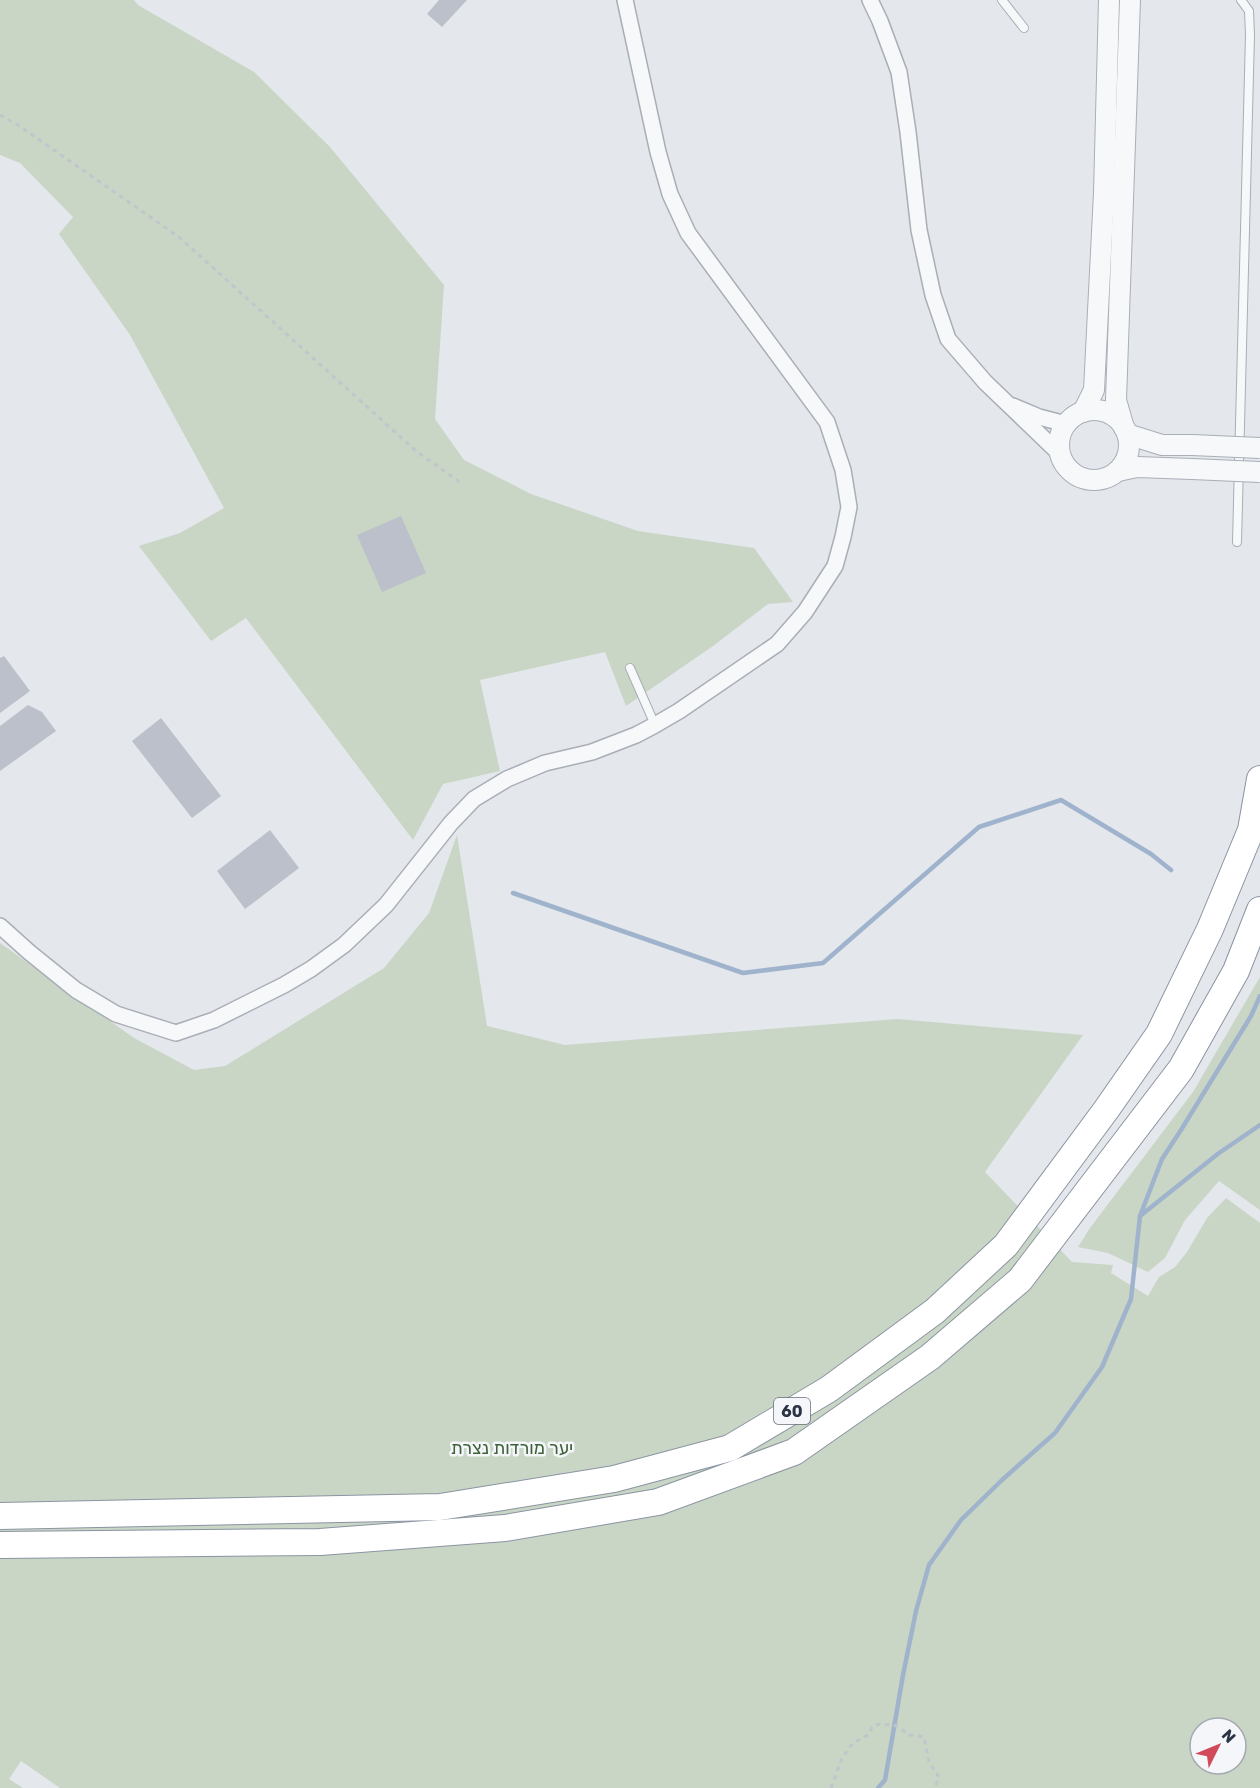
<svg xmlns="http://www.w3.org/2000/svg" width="1260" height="1788" font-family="Rubik,Heebo,sans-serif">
	<rect width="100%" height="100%" fill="#e4e7ec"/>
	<g fill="#c9d6c5" fill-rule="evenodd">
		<path d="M0 0H134L138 5 254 72 330 147 444 285 435 419 464 460 531 494 638 531 754 548 793 602 768 604 713 646 626 706 605 652 480 680 500 771 443 784 413 840 246 618 211 641 139 546 180 533 224 508 130 335 59 234 73 217 20 163 0 155Z"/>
		<path d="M457 835 487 1026 565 1045 898 1019 1083 1035 985 1172 1072 1262 1113 1265 1111 1273 1148 1296 1159 1277 1175 1267 1187 1252 1207 1218 1226 1198 1260 1223V1788H60L21 1761 9 1779 23 1788H0V943L134 1038 194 1070 225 1066 384 968 429 913ZM1200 1728H1236V1764H1200Z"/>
		<path d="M1260 977V1210L1219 1181 1185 1220 1165 1258 1148 1272 1108 1253 1078 1247 1090 1228 1193 1092Z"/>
	</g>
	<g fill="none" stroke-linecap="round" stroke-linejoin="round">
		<g stroke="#9fb4cc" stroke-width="4.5">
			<path d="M513 893 743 973 823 963 979 827 1061 800 1151 854 1171 870"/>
			<path d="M1140 1216 1219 1153 1260 1125"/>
			<path d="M878 1788 885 1780 903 1675 916 1611 929 1565 961 1520 1002 1480 1055 1433 1102 1367 1131 1299 1140 1216 1162 1159 1181 1130 1251 1016 1260 996"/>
		</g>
	</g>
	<g fill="#bbc0ca">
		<path d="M439 0H467L442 27 427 14Z"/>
		<path d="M401 516 426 573 382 592 357 535Z"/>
		<path d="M4 656 30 691 0 713V658Z"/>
		<path d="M28 705 42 712 56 731 0 771V726Z"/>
		<path d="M161 718 221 796 192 818 132 741Z"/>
		<path d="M270 830 299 868 245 909 217 871Z"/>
	</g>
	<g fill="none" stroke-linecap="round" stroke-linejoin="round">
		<g stroke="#a9aeb7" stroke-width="10">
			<g id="service">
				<path d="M1002 0 1024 28"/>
				<path d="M1237 542 1250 35 1249 11 1241 0"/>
				<path d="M630 668 655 725"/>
			</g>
		</g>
		<g stroke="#a9aeb7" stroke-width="18">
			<g id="minor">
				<path d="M870 0 880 21 899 72 908 132 919 230 933 295 948 339 985 382 1061 455"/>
				<path d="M1013 406 1039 417 1066 424"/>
				<path d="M0 926 29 952 76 990 116 1014 176 1033 214 1020 284 985 311 969 344 945 386 905 451 823 474 799 507 779 545 763 592 752 636 735 655 725 679 711 777 644 805 612 835 566 843 537 849 507 843 470 827 422 688 233 670 194 658 152 625 0"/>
			</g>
		</g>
		<g stroke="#a9aeb7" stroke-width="22">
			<g id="tertiary">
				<circle cx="1094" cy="445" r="35"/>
				<path d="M1083 412 1094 390 1104 193 1109 0"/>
				<path d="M1124 428 1116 400 1130 0"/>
				<path d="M1127 434 1162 445H1192"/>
				<path d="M1118 471 1137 467 1192 469"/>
			</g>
		</g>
		<g stroke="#8b94a3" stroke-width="28">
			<g id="trunk">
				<path d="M0 1516 440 1507 614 1479 730 1448 829 1389 935 1311 1006 1245 1106 1110 1159 1034 1210 929 1251 830 1260 779"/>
				<path d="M0 1545 320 1542 505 1528 658 1502 794 1452 930 1357 1020 1280 1181 1069 1236 971 1260 910"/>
			</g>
		</g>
		<g stroke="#c2c5cb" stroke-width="3" stroke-dasharray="4.5 4.5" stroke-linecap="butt">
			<path d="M0 115 18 125 179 237 416 451 461 483"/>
			<path d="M831 1788 842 1758 853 1743 868 1735 872 1727 879 1724 894 1725 910 1735 924 1737 929 1762 939 1777 935 1788"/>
		</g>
		<use href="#service" stroke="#f7f8fa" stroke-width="8"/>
		<use href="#minor" stroke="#f7f8fa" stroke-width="15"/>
		<use href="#tertiary" stroke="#f7f8fa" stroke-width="20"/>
		<use href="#trunk" stroke="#fff" stroke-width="26"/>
		<g stroke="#a9aeb7" stroke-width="22" stroke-linecap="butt">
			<g id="tertiary-bridge">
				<path d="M1192 445 1260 448"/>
				<path d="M1192 469 1260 472"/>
			</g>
		</g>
		<use href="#tertiary-bridge" stroke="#f7f8fa" stroke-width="20"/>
	</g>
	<g text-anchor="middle" stroke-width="5" stroke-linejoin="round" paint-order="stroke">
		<rect fill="#f4f6f9" stroke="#676e7b" stroke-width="1.5" x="774" y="1398" width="36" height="26" rx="4.5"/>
		<g font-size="16" font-weight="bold" fill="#2b3445">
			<text x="792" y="1417">60</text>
		</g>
		<g font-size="18" fill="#3f6138" stroke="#f4f6f9">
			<text x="512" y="1454">יער מורדות נצרת</text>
		</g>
	</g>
	<g transform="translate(1218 1746) rotate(47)"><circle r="28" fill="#f4f6f9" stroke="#a4a8b1" stroke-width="1.5"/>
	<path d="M0-4.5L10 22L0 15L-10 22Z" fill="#d1495b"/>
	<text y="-9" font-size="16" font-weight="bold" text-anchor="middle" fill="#2b3445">N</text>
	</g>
</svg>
